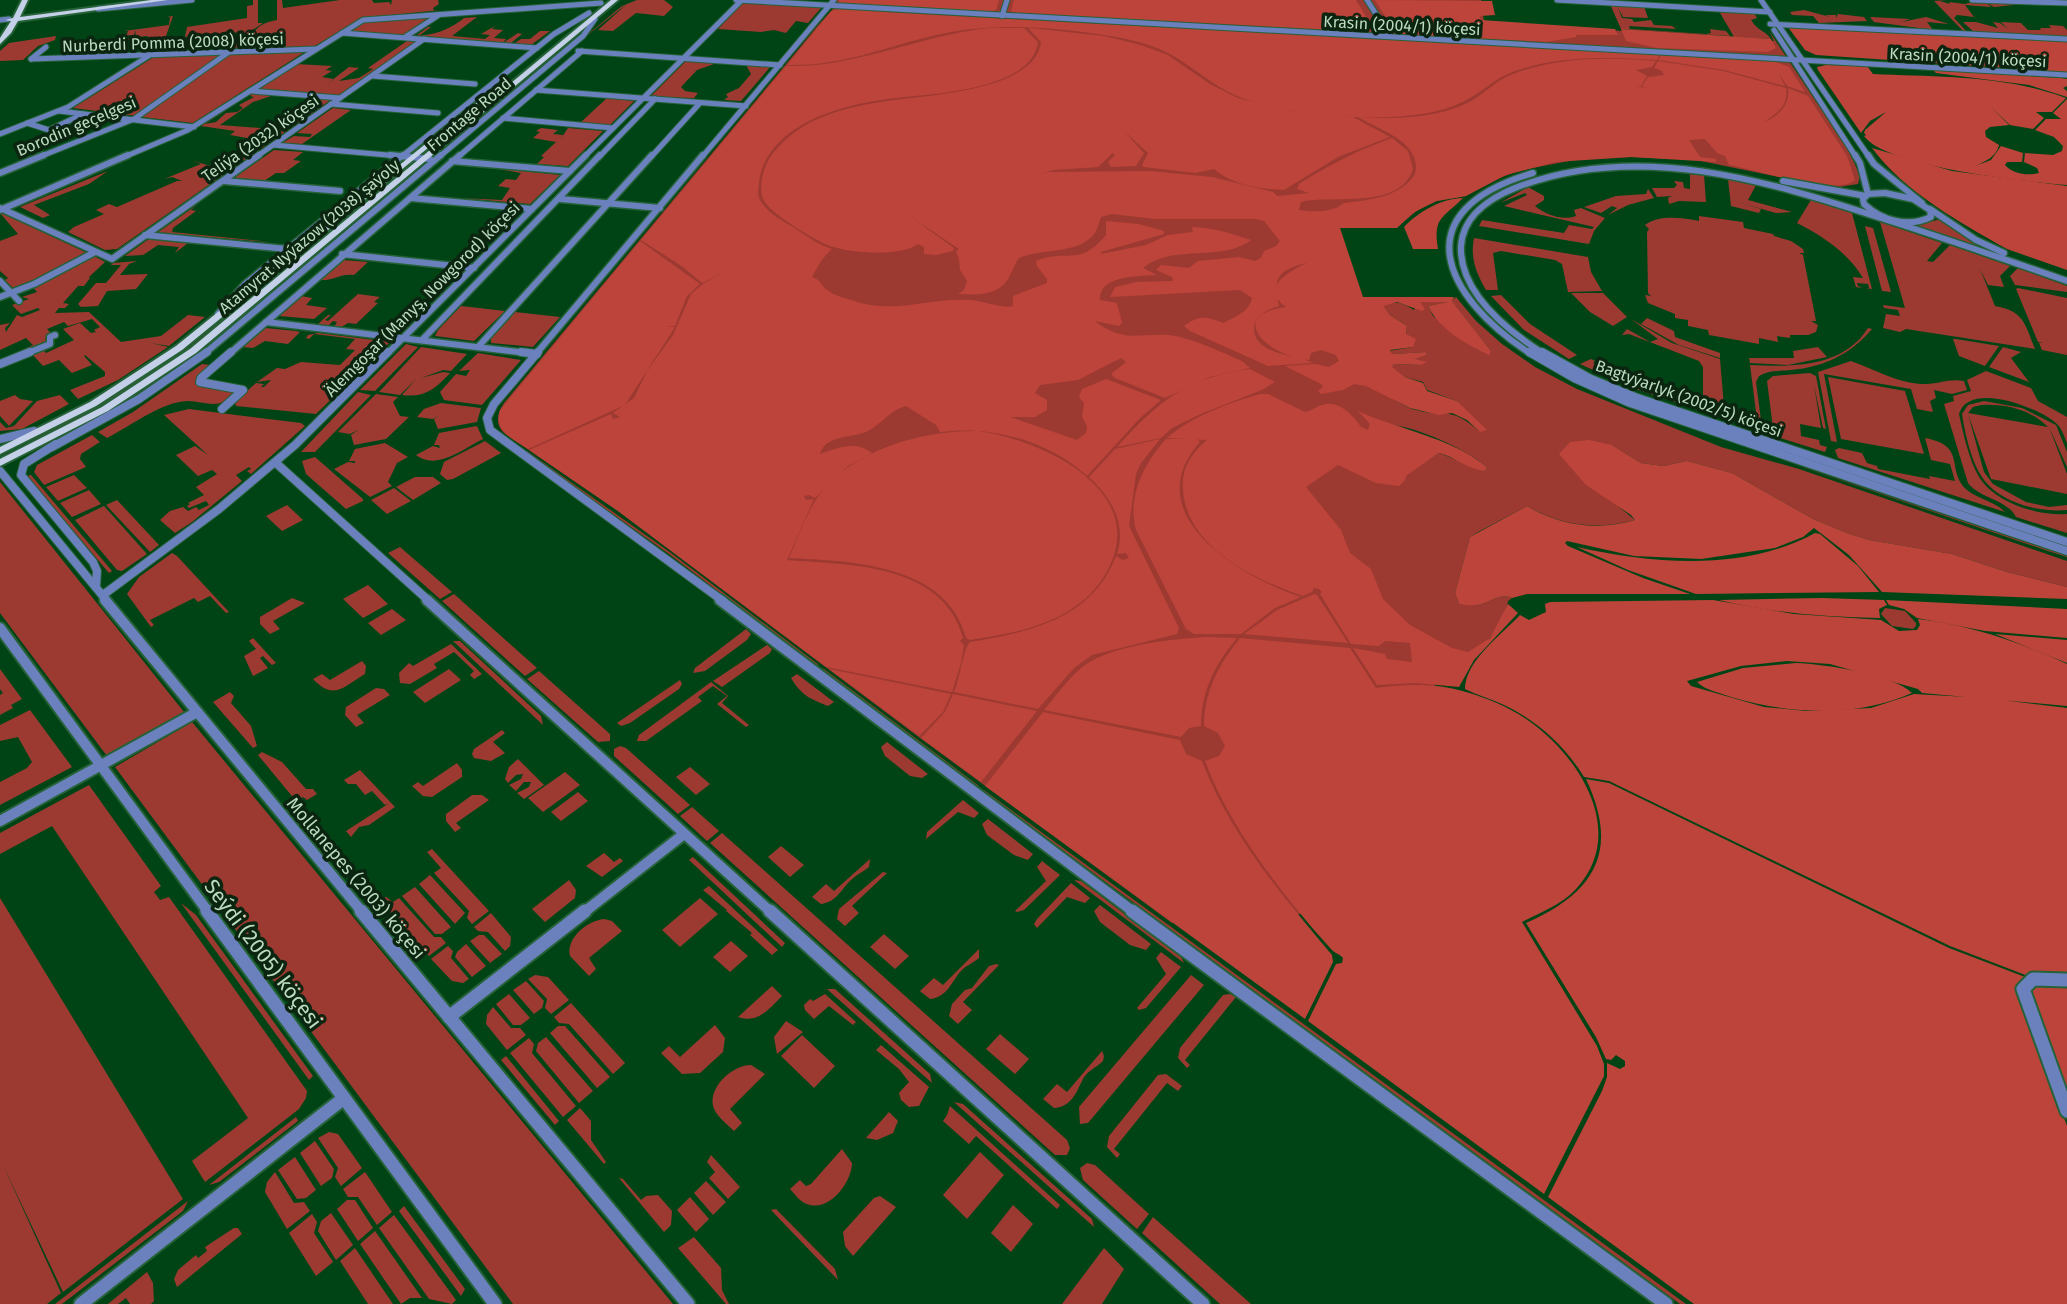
<svg xmlns="http://www.w3.org/2000/svg" width="2067" height="1304" font-family="'Fira Sans',sans-serif">
	<rect width="100%" height="100%" fill="#004415"/>
	<g fill="#9c3a32" fill-rule="evenodd">
		<path d="M253 0H258V23H263L251 31 243 47 234 48 243 32 185 37 187 27 247 18V6L253 5Z"/>
		<path d="M277 0H282L283 8 340 0H372L374 3 389 2 391 5 392 0H376H438L439 4 433 8 434 11 440 10 362 18 313 47 245 49C254 32 255 24 277 20Z"/>
		<path d="M637 0H664L673 7 664 16 636 13 613 31 598 30 628 3 575 45 622 6Z"/>
		<path d="M837 0H1481L1484 22 1774 41 1769 31 1849 151 1860 176 1858 184 1833 188 1696 160 1632 157 1579 159 1518 171 1489 182 1466 196 1437 201 1419 209 1396 228H1339L1382 393C1392 398 1402 405 1412 409 1445 419 1449 404 1480 432L1457 401 1427 390 1423 382 1405 377 1391 367 1394 364 1421 365 1414 359 1427 355 1426 352 1392 354 1389 351 1413 347 1406 334 1407 326 1390 315 1382 306C1393 299 1404 304 1414 310L1419 302H1449L1428 306 1433 316 1478 350 1491 351 1451 301 1456 297 1476 321 1502 344 1535 367 1577 389 1721 447 1799 469 2067 561V587L2007 572 1952 554 1869 540 1847 533 1813 519 1732 473 1687 461 1663 466 1641 463 1612 445 1619 507 1635 520C1597 530 1561 526 1527 506L1478 532 1470 537 1455 593 1459 604C1465 604 1472 606 1478 605 1490 603 1499 593 1512 598L1508 601C1506 619 1488 648 1468 652 1455 654 1437 640 1426 634L1472 902 1172 923 920 738 618 511 504 433C495 424 497 414 504 403L827 15 784 64 833 9ZM1388 424C1417 427 1464 448 1487 467L1485 471 1439 453 1405 476Z"/>
		<path d="M1948 0 1940 1 1950 4 1949 2 1965 4 1976 1 2067 5 2022 4 1994 7 1987 3 1991 7 1965 5 1974 17 1957 15 1954 18 1969 34 1795 24 1966 34 1934 1Z"/>
		<path d="M744 2 821 8 808 23 796 21 786 33 774 30 761 32 718 29Z"/>
		<path d="M1610 4 1644 6 1648 18 1623 17 1618 8 1622 18 1632 19 1634 22 1651 20 1654 25 1672 26 1676 29 1629 26 1630 29 1706 34 1711 33 1710 29 1726 31 1730 36 1621 29Z"/>
		<path d="M1804 10 1830 17 1825 15H1836V18L1838 14 1864 17 1867 21 1819 23 1813 16 1792 15 1790 12Z"/>
		<path d="M1719 11 1754 13 1757 18 1751 20C1759 32 1765 30 1771 39L1734 37Z"/>
		<path d="M173 16 166 36 151 39 174 38 133 41 148 39V36L135 37 136 30 132 39 118 41 130 38 131 35 123 36 127 34 128 31H124L169 25 170 17H166Z"/>
		<path d="M433 16 404 35 349 31 363 21Z"/>
		<path d="M477 17 452 36 485 39 490 35 481 34 495 26 492 29 503 30 494 38 506 39 503 43 518 33 522 34 511 43H515L521 39H530L540 31H550L531 45 415 36 441 38 417 35 428 27H431L420 35C437 36 456 25 464 18Z"/>
		<path d="M1870 17 1910 19 1902 22 1926 17 1949 24 1927 22 1933 30 1874 22Z"/>
		<path d="M1963 22H1976L1998 28 1993 22 2000 23 2008 29 2001 22 2021 23 2028 30H2040L2041 28H2051L2049 25 2063 26 2067 30V38L1976 34Z"/>
		<path d="M56 36 55 40 38 46 23 60 0 61V51L9 43Z"/>
		<path d="M407 41H417L337 96 258 90 296 64 332 66 301 86 326 70 332 71 322 77 334 79 327 84 349 67 359 68 339 81 359 78 373 69 368 68Z"/>
		<path d="M306 51 193 123 142 117 230 54Z"/>
		<path d="M223 55 137 116 73 108 154 57Z"/>
		<path d="M686 61 717 63 697 70 681 87 685 91 698 93 694 98 650 97Z"/>
		<path d="M746 65 771 66 741 101 724 100 728 97 726 94 739 88 751 74Z"/>
		<path d="M253 93 271 96 253 102 220 125 261 128 257 131 277 134 291 124 277 125 303 108 308 98 332 99 117 249 105 250 68 232 74 227 104 214 96 210 109 204 117 207 177 181H182L172 177 164 179 201 164 193 161 214 167 270 142 230 135 235 131 201 126 251 94 205 124 216 122 226 113 237 112 243 108 239 105 254 97 250 96Z"/>
		<path d="M607 98 634 101 610 125 580 123Z"/>
		<path d="M333 108 351 110 302 144 282 143 294 136 310 137 312 134 297 133Z"/>
		<path d="M541 128 558 130 553 134 563 135 560 140 568 128 603 131 568 166 537 164 544 157 541 156 556 142 533 138 540 132 536 131Z"/>
		<path d="M274 150 303 152 293 160 301 161 284 173H276L264 181 234 178Z"/>
		<path d="M415 161 212 331 170 362 90 412 0 458 97 406 188 348Z"/>
		<path d="M493 168 560 175 530 204 461 198 502 200 510 188 498 186 506 179 516 180 521 173Z"/>
		<path d="M108 171 89 184 34 205 50 215 43 218 20 207Z"/>
		<path d="M1690 174 1704 175 1706 202 1679 201 1669 204 1668 198 1672 196 1657 197 1652 188H1674L1677 185 1674 181 1683 182 1684 188 1690 189Z"/>
		<path d="M1728 179 1756 185 1748 200 1792 212 1776 213 1734 201 1761 209 1759 213 1731 206Z"/>
		<path d="M1528 187 1544 196V200L1535 206C1546 215 1563 221 1576 216L1574 210 1581 208 1605 218 1594 231 1589 244 1479 226 1482 220 1564 233 1569 225 1592 229 1594 227 1504 206 1527 195 1525 193 1500 203Z"/>
		<path d="M1648 189 1654 198 1628 205 1608 215 1617 208 1612 206 1601 213 1584 207 1616 196 1646 194Z"/>
		<path d="M1811 200 1852 213 1872 289 1866 288H1869L1868 284 1857 283 1858 286 1862 288 1856 287 1853 277 1863 278C1848 253 1823 236 1797 223Z"/>
		<path d="M197 205 191 210 196 211 173 228 172 232 270 242 157 233Z"/>
		<path d="M0 213H2L87 253 15 290 5 280 8 278 0 271V241L18 234Z"/>
		<path d="M1699 216 1743 222 1744 228 1773 234 1774 236 1791 241 1803 249 1804 253H1799L1803 255 1816 321H1811L1818 325 1816 332 1808 335H1790V338L1777 336 1778 342 1759 338V344L1709 335 1708 330 1688 326V320L1675 318V314L1648 303 1645 295 1651 296 1648 293 1647 232 1649 229 1645 225C1660 214 1683 218 1699 221Z"/>
		<path d="M1937 220H1941L1989 248 1986 250 1915 226Z"/>
		<path d="M1880 222 1942 243 1927 261 1933 262 1950 245 2010 266 2000 276 2004 287 1988 285 1980 269 1995 306C2024 311 2025 324 2035 349L1906 329 1900 332 1883 328 1886 314 1900 316 1898 310 1884 308 1883 305 1905 308Z"/>
		<path d="M1865 226 1873 228 1891 292 1882 291Z"/>
		<path d="M1474 238 1588 257 1591 272 1602 291 1568 292 1562 264 1555 260 1501 251 1493 253 1498 290H1486C1476 273 1470 257 1474 238Z"/>
		<path d="M149 239 186 242 188 243 175 253 179 247 158 245 143 255 125 256Z"/>
		<path d="M94 256 105 262 89 277 90 278 84 286H78L63 303 69 304 65 308H59L55 313 89 312 121 342 161 336 188 315 205 317 169 346 151 343 168 347 118 380 78 399 70 390 105 376V372L85 355 84 356 92 365 72 373 59 360 43 366 32 354 42 349 46 353 74 340 63 329 80 323 91 333 96 332 94 330 100 327 92 319 68 326 64 322 47 329 52 334 45 338 47 343 12 355 33 345 26 338 0 350V325L10 323 5 328 6 332 17 315 22 317 40 310 38 308 21 314 12 305 29 299 22 297 37 292 32 286Z"/>
		<path d="M343 260 368 262 354 275C340 273 334 281 320 280Z"/>
		<path d="M137 261 129 264 120 275 148 274 136 289 107 291 98 306 81 307 78 304 96 283H106L121 265H111L113 263Z"/>
		<path d="M2018 268 2067 286V292L2015 285 2010 276Z"/>
		<path d="M2018 288 2067 298V355L2042 350 2039 343H2043L2038 342 2016 289Z"/>
		<path d="M1571 293H1603L1627 317 1613 326 1590 312Z"/>
		<path d="M358 294 380 297 374 302 378 303 356 324 348 323 340 328 334 327 337 322 333 321 328 326 318 324 328 315H331L325 320 328 321Z"/>
		<path d="M1501 295 1530 324 1577 355 1569 359 1524 330 1491 296Z"/>
		<path d="M301 296 312 298 306 305 327 308 314 319 279 316Z"/>
		<path d="M461 306 505 311 474 341 435 336 438 330Z"/>
		<path d="M515 312 560 317 533 347 491 343V338Z"/>
		<path d="M1647 318 1674 331 1675 337 1720 353V358L1679 345 1641 324Z"/>
		<path d="M1631 319 1672 343 1720 359 1725 419 1633 388 1580 364 1591 359 1595 361 1593 363 1627 379 1693 402 1695 399H1703V367L1699 361 1629 334 1622 335 1627 329 1650 342 1658 339Z"/>
		<path d="M266 328 296 331 300 332 288 344 265 341 253 348 242 347Z"/>
		<path d="M1868 328 1872 329C1851 354 1824 367 1791 370 1779 371 1769 370 1759 376L1756 382 1763 436 1759 435 1750 365C1792 367 1843 368 1868 328Z"/>
		<path d="M318 333 390 342 316 414 236 406 235 402 256 383 264 384 261 387H264L271 380 257 382 277 368 285 369 301 362 340 365 355 350 346 349 355 339 314 334 309 339 306 338 308 335Z"/>
		<path d="M1953 339H1956L1999 346 1985 366 1959 356Z"/>
		<path d="M406 344 418 347 375 391 360 390Z"/>
		<path d="M421 347 467 354 451 371 443 370 421 378 443 372 450 373C435 389 425 398 402 395L416 379 400 395 379 392Z"/>
		<path d="M1818 347 1827 357 1788 365 1750 363 1749 358H1794L1793 351Z"/>
		<path d="M2003 347 2021 352 2011 358 2029 382 1989 367Z"/>
		<path d="M478 353 521 360 482 405 444 400 440 392 456 374 466 376 470 370 459 371Z"/>
		<path d="M1851 361C1874 369 1895 382 1920 384 1937 385 1948 378 1964 381L1967 390 1952 394 1934 390 1936 398 1930 401 1933 412 1917 409 1911 389 1824 374 1837 442 1831 441 1818 372Z"/>
		<path d="M202 364 211 365 197 377 195 384 202 387 230 391 233 394C220 411 205 401 187 401 161 402 129 427 107 438L98 432 133 412Z"/>
		<path d="M1986 371 2031 388 2038 401 2067 417V443C2064 436 2062 429 2057 424 2040 408 1969 380 1959 414 1963 433 1969 460 1979 477 1995 503 2038 516 2067 514V533L2016 517C2007 499 1980 499 1968 483L1944 404 1954 401 1953 396 1971 391 1967 380Z"/>
		<path d="M1810 373 1816 376 1826 429 1823 428 1814 385 1821 428 1800 424 1801 436 1819 440 1820 445 1827 447 1825 452 1774 436 1767 381 1773 376Z"/>
		<path d="M1828 377 1905 391 1924 454 1841 439Z"/>
		<path d="M358 392 371 395 315 452H301Z"/>
		<path d="M376 394 398 397 393 402 400 416 409 417 386 439 354 445 351 435 358 430 350 434 338 432Z"/>
		<path d="M15 395 20 399 33 401 9 426 0 416V401Z"/>
		<path d="M60 395 69 404 22 429 0 431V422L6 428 14 426 37 401Z"/>
		<path d="M1984 401 2022 408 2056 425 2067 452V467L2049 427 2067 474V494L1991 479 1968 414 1984 472 1993 484 2026 502 2049 507 2067 505V510C2039 513 1998 502 1982 477 1971 461 1965 433 1962 414L1968 405ZM1981 405C2005 403 2032 410 2048 427L1968 413 1973 407Z"/>
		<path d="M441 403 481 408 477 422 438 429 434 419 440 415 433 419 417 417 424 409Z"/>
		<path d="M189 409 301 423 305 426 251 474 247 471 251 469 249 467 236 475 242 481 192 522 175 533 160 520 170 511 183 507 188 511 196 507 199 510 209 505 206 501 189 508 187 506 190 504 188 503 204 495 196 487 217 474 212 470 198 476 176 455 195 446 208 455 164 415Z"/>
		<path d="M477 426 483 439C463 449 436 471 416 455L433 446 440 448 439 445H434L439 433Z"/>
		<path d="M92 435 100 442 81 454 80 459 86 467 44 485 34 472 37 465Z"/>
		<path d="M1925 438C1968 446 1945 470 1967 490 1978 499 1996 502 2005 512L1838 458 1835 450 1839 448 1862 453 1867 463 1877 466 1878 469 1930 479 1929 476 1955 481 1950 464 1931 460Z"/>
		<path d="M485 441 501 453 453 479 447 480 440 474 444 462Z"/>
		<path d="M385 443 408 457 397 463 388 482 392 486 370 497 334 469 348 462 355 463V461H349L355 449Z"/>
		<path d="M527 451 671 553 819 665 814 664 669 554 525 452Z"/>
		<path d="M315 457 363 499V501L346 509 306 474 302 461Z"/>
		<path d="M1772 457 2067 556V557L2048 551Z"/>
		<path d="M31 475 112 571 109 573 27 476Z"/>
		<path d="M74 475 87 488 58 501 46 487Z"/>
		<path d="M415 477H433L441 483 413 500 396 487Z"/>
		<path d="M0 482 184 712 107 756 0 613Z"/>
		<path d="M394 488 411 501 387 514 371 500Z"/>
		<path d="M89 490 101 504 72 517 60 503Z"/>
		<path d="M117 500 159 545 150 552 106 505Z"/>
		<path d="M287 505 303 520 282 531 266 516Z"/>
		<path d="M104 506 147 554 122 571 117 570 75 520Z"/>
		<path d="M400 547 452 592 440 599 388 553Z"/>
		<path d="M172 553 177 556 229 612 226 613 210 596 198 602 194 598 150 620 154 625 151 627 127 594 139 577Z"/>
		<path d="M368 585 388 604 363 618 343 599Z"/>
		<path d="M454 594 537 668 525 676 442 601Z"/>
		<path d="M292 598 305 603 273 621 280 629 270 634 260 624V617Z"/>
		<path d="M1885 608 1905 611 1916 623V626L1913 629 1892 626 1881 614Z"/>
		<path d="M392 609 406 620 381 635 368 623Z"/>
		<path d="M746 629 751 634 747 640 705 671 693 673 695 668Z"/>
		<path d="M253 638 276 663 272 665 263 656 260 658 268 668 253 676 244 656 256 649 249 641Z"/>
		<path d="M453 641H460L541 716 543 725Z"/>
		<path d="M451 644 482 674 474 679 470 675 474 671 454 652 434 664 437 668 410 684 400 683 399 673 409 663 413 666Z"/>
		<path d="M767 645 772 649 770 653 722 687 713 681Z"/>
		<path d="M362 661 366 666 365 674C343 687 334 701 313 679L322 674 330 680Z"/>
		<path d="M819 668 824 669 979 786 977 787Z"/>
		<path d="M0 669 22 699 11 705 13 708 0 715V695L3 693 0 689Z"/>
		<path d="M449 669 461 680 425 703 413 692Z"/>
		<path d="M539 671 610 734V741L598 742 527 679Z"/>
		<path d="M797 674 834 702 828 706C810 699 801 695 791 678Z"/>
		<path d="M680 680 682 684 679 689 630 723 621 726 617 723Z"/>
		<path d="M711 682 728 696 722 703 749 725 746 727 717 704 727 696 713 686 698 697 702 701 646 741H637L639 735Z"/>
		<path d="M376 688 384 689 390 695 357 715 364 723 356 727 345 715 346 707Z"/>
		<path d="M230 692 234 696 231 703 251 726 257 746 253 748 213 702Z"/>
		<path d="M30 710 72 767 0 805V782L27 768 32 762 18 737 0 741V725Z"/>
		<path d="M192 722 673 1304H513L115 767Z"/>
		<path d="M502 730 505 733 493 742 505 753 491 761 474 758 472 754 474 749Z"/>
		<path d="M887 742 928 774 922 778 910 776 885 756 881 747Z"/>
		<path d="M620 746 626 748 690 805 678 814 614 756V749Z"/>
		<path d="M262 752 282 762 306 789H313L317 794 307 800 303 797 296 801 258 755Z"/>
		<path d="M518 759 544 785 524 799 517 793 529 787 531 782H524L516 791 509 785 521 779 523 774 516 775 508 783 505 779 509 767Z"/>
		<path d="M457 763 462 770V777L432 797 423 796 412 786 418 782 423 786Z"/>
		<path d="M690 767 710 784 696 795 676 777Z"/>
		<path d="M360 770 395 807 369 825 359 827 351 837 346 831 388 804 385 805 372 791 365 795 356 784H348L344 780Z"/>
		<path d="M565 772 580 785 543 812 528 798Z"/>
		<path d="M89 785 161 886 154 892 160 900 169 897 307 1091 306 1098 299 1109 205 1182 192 1161 248 1118 52 826 0 854V833Z"/>
		<path d="M984 790 1686 1304H1680L982 791Z"/>
		<path d="M578 792 588 801 561 821 551 812Z"/>
		<path d="M472 795H482L489 800 456 823 461 828 455 832 446 821V814Z"/>
		<path d="M963 800 979 813 974 818 958 812 926 839 927 832Z"/>
		<path d="M692 807 719 831 707 841 680 816Z"/>
		<path d="M988 819 1033 854 1028 860 1014 855 987 835 982 824Z"/>
		<path d="M722 833 1067 1140 1070 1148 1067 1155H1055L710 843Z"/>
		<path d="M781 846 804 865 790 877 768 857Z"/>
		<path d="M432 849 489 911 472 924 467 918 469 911 434 873 441 868 427 852Z"/>
		<path d="M604 853 614 862 620 858 623 861 602 877 586 866Z"/>
		<path d="M693 857 785 943 782 947 689 860Z"/>
		<path d="M870 859 869 867C863 872 857 874 851 880 841 889 837 902 821 904L812 897 826 884 834 891Z"/>
		<path d="M1042 861 1060 875 1024 910 1017 912 1015 911 1046 881 1037 867Z"/>
		<path d="M883 872 887 873 852 906 859 913 845 926 837 919 839 909Z"/>
		<path d="M430 875 465 913 455 924 419 884Z"/>
		<path d="M569 880 576 890 575 898 545 922 532 909Z"/>
		<path d="M1074 880 1081 881 1181 957 1184 963Z"/>
		<path d="M1071 883 1090 898 1085 903 1067 897 1037 928 1034 924 1037 919Z"/>
		<path d="M709 886 778 950 772 955 750 935 752 933 726 911 727 910 703 890Z"/>
		<path d="M415 887 451 927 442 934H435L402 896Z"/>
		<path d="M386 897 393 902 399 898 434 937H441L446 943 429 956 380 900Z"/>
		<path d="M0 898 183 1199 63 1292 3 1165 61 1293 47 1304H0Z"/>
		<path d="M700 898 718 914 680 947 662 930Z"/>
		<path d="M181 903 196 915 313 1076 309 1080Z"/>
		<path d="M1100 905 1151 944 1146 950 1130 945 1100 922 1094 911Z"/>
		<path d="M491 913 511 937 510 946 505 951 488 932 478 931 474 927Z"/>
		<path d="M604 919 612 921 622 931 589 958 596 969 589 976 570 956C566 938 587 921 604 919Z"/>
		<path d="M884 934 909 956 895 969 870 947Z"/>
		<path d="M479 935H484L502 954 490 963 470 941Z"/>
		<path d="M731 941 748 956 730 972 713 957Z"/>
		<path d="M466 944 486 966 472 977 455 957 457 952Z"/>
		<path d="M448 946 453 951 451 958 469 979 463 983 452 981 431 959Z"/>
		<path d="M979 949V958C972 964 966 965 960 972 951 983 947 997 930 999L920 991 934 978 943 985Z"/>
		<path d="M1161 952 1181 967 1146 1008 1139 1010 1137 1008 1166 974 1156 958Z"/>
		<path d="M996 964 999 965 963 1002 972 1010 958 1024 949 1016 952 1004 965 990 972 988 989 966Z"/>
		<path d="M535 975 548 977 569 1000 551 1014 545 1008 547 999 528 979Z"/>
		<path d="M1191 975 1204 985 1088 1123 1080 1124 1079 1107Z"/>
		<path d="M526 981 544 1001 542 1008 534 1014 513 990Z"/>
		<path d="M772 986 782 996C769 1009 758 1024 738 1017Z"/>
		<path d="M827 989H835L930 1074 932 1083Z"/>
		<path d="M509 994 530 1018 521 1025H513L496 1004Z"/>
		<path d="M825 994 856 1022 853 1025 829 1006 814 1019 805 1010 804 1005 810 999 813 1001Z"/>
		<path d="M1230 994 1236 997 1185 1060 1190 1065 1187 1068 1178 1058 1180 1048 1223 995Z"/>
		<path d="M571 1003 625 1063 613 1074 569 1024 559 1023 554 1017Z"/>
		<path d="M493 1007 511 1028H520L526 1035 507 1050 486 1024 487 1015Z"/>
		<path d="M786 1021 803 1032 777 1054 774 1037Z"/>
		<path d="M715 1025 725 1038 723 1052 700 1073 682 1074 661 1053 669 1046 680 1057Z"/>
		<path d="M558 1026H565L610 1077 597 1088 550 1033Z"/>
		<path d="M1000 1034 1029 1059 1015 1074 986 1049Z"/>
		<path d="M802 1035 835 1066 814 1088 781 1056Z"/>
		<path d="M546 1037 593 1091 579 1103 536 1051 538 1043Z"/>
		<path d="M529 1038 534 1044 532 1053 576 1106 563 1117 510 1053Z"/>
		<path d="M881 1045 929 1087 919 1106 909 1107 901 1100 899 1093 909 1082 899 1069 876 1050Z"/>
		<path d="M1102 1051 1104 1056 1103 1061C1096 1068 1086 1071 1082 1081 1076 1093 1071 1107 1054 1108L1043 1099 1057 1084 1067 1092Z"/>
		<path d="M506 1056 559 1121 555 1125 501 1060Z"/>
		<path d="M751 1065 765 1074 730 1109 742 1123 734 1131C727 1124 715 1115 713 1106 709 1086 733 1065 751 1065Z"/>
		<path d="M1166 1074 1182 1086 1178 1091 1167 1083 1114 1149 1120 1154 1117 1158 1107 1147 1109 1136 1158 1075Z"/>
		<path d="M954 1102 963 1104 1092 1219 1094 1227Z"/>
		<path d="M950 1106 1060 1205 1057 1209 976 1136 969 1144 943 1121 947 1115Z"/>
		<path d="M580 1108 591 1121V1140L606 1162 604 1164 567 1120Z"/>
		<path d="M889 1112 898 1121 893 1133 877 1140 866 1138Z"/>
		<path d="M296 1117 298 1121 219 1182 209 1185Z"/>
		<path d="M329 1132 338 1134 362 1168 341 1186 335 1177 338 1168 318 1138Z"/>
		<path d="M315 1141 334 1169 332 1178 321 1186 300 1153Z"/>
		<path d="M842 1149 852 1163C852 1182 829 1213 807 1204 800 1202 795 1194 790 1189L800 1180 806 1186 811 1184Z"/>
		<path d="M980 1152 1004 1175 967 1219 943 1195Z"/>
		<path d="M711 1155 740 1187 728 1199 709 1178 715 1172 707 1162Z"/>
		<path d="M295 1157 316 1190 306 1198 297 1199 278 1170Z"/>
		<path d="M1087 1163 1095 1165 1149 1214 1137 1229 1083 1180 1080 1168Z"/>
		<path d="M275 1172 294 1203 304 1202 310 1211 287 1229 265 1192 267 1182Z"/>
		<path d="M365 1172 392 1212 377 1225 358 1197H348L343 1189Z"/>
		<path d="M619 1178 623 1179 641 1200 646 1196 658 1195 672 1211 671 1225 664 1232Z"/>
		<path d="M706 1181 726 1202 713 1215 694 1193Z"/>
		<path d="M880 1196 896 1207 853 1256 845 1246 843 1232 874 1198Z"/>
		<path d="M690 1197 709 1219 696 1232 677 1210Z"/>
		<path d="M347 1200H355L373 1228 358 1241 337 1209Z"/>
		<path d="M188 1201 183 1211 62 1304H55Z"/>
		<path d="M1013 1205 1033 1224 1011 1252 991 1233Z"/>
		<path d="M404 1206 465 1289 461 1296 399 1211Z"/>
		<path d="M776 1209 835 1269 838 1280 771 1210Z"/>
		<path d="M331 1213 353 1245 336 1260 318 1231 321 1221Z"/>
		<path d="M312 1214 317 1222 314 1233 333 1262 316 1276 289 1233Z"/>
		<path d="M394 1215 456 1300 452 1304 429 1299 379 1228Z"/>
		<path d="M1153 1217 1251 1304H1220L1142 1233Z"/>
		<path d="M234 1228H238L242 1234 177 1287 174 1279 178 1270 196 1255 198 1258 207 1251 205 1247Z"/>
		<path d="M375 1231 422 1298H410L401 1304 360 1244Z"/>
		<path d="M694 1237 721 1268 722 1290 729 1304H726L678 1248Z"/>
		<path d="M355 1248 393 1304H368L340 1261Z"/>
		<path d="M1104 1248 1124 1269 1102 1304H1062Z"/>
		<path d="M147 1272 153 1283 154 1301 151 1304H130L126 1298 118 1304H108Z"/>
	</g>
	<g fill="#bd443a">
		<path d="M839 0H999L996 10 990 12 842 4 839 3Z"/>
		<path d="M1014 0H1356L1374 30 1368 32 1016 13 1011 11Z"/>
		<path d="M1375 0 1492 1 1495 15 1480 16 1481 20 1615 29 1618 35H1576V37L1547 42 1400 34 1395 32Z"/>
		<path d="M837 9 953 16 1660 54 1657 60C1608 57 1556 55 1510 73 1495 79 1484 90 1470 98 1447 112 1415 116 1389 117 1340 118 1283 115 1237 96 1212 85 1193 67 1170 54 1144 40 1112 36 1083 32 1035 26 988 24 941 34 884 46 848 66 787 65L831 11Z"/>
		<path d="M1788 27 2067 41V72L1816 55 1805 50Z"/>
		<path d="M990 28H1024L1038 42C1032 92 925 94 888 99 865 102 842 107 820 116 791 128 762 150 759 183 758 190 757 197 762 203 770 215 785 222 796 229 809 237 818 245 832 249 822 258 818 266 812 277 821 280 821 285 827 290 834 296 849 299 857 302 894 314 934 297 971 300 983 301 1004 309 1013 306V296L1047 283V279L1037 266 1036 261C1067 248 1079 268 1106 235V221L1139 224 1164 231V234L1101 252V254L1146 245 1168 235 1193 232 1192 227C1214 228 1230 233 1251 240 1221 263 1174 243 1143 268L1157 275C1140 276 1098 275 1100 300L1117 303 1122 323 1119 326 1095 321C1127 347 1148 329 1180 337 1201 342 1223 353 1242 361L1250 368 1210 377 1165 398 1115 378 1111 374 1126 362 1121 358 1078 380 1040 385 1035 393 1047 400V410L1035 417H1010L1077 440 1086 433 1087 426 1082 417 1084 403 1079 397 1082 389 1106 379 1161 400 1140 418 1087 476C1049 441 991 425 940 432L936 425 906 406C889 410 879 428 863 433 848 438 825 436 820 454 838 448 855 440 872 453L848 466 815 498 809 495 804 496 806 500 814 499 787 560C849 565 943 563 963 638L960 641 964 645 961 663 952 692 826 667 618 511 529 450 611 414 613 419 620 417 613 413 634 398 647 371 673 335 691 294 704 283 726 271 702 283 683 267 641 240 786 66C857 68 920 35 990 28Z"/>
		<path d="M1031 28 1104 36 1141 45 1168 55 1210 84 1238 98 1290 111 1353 117 1390 137 1338 157 1284 190C1260 189 1232 185 1214 169L1196 173 1144 167 1142 165 1148 153 1124 131 1144 153 1136 166 1111 167 1108 162 1115 155 1113 153 1098 167 1053 170 1032 177 1048 172 1150 171 1212 177 1273 192 1277 196 1309 193 1297 189 1299 184C1329 165 1358 150 1392 138L1408 151 1413 169C1399 211 1332 194 1301 202L1299 210C1314 212 1332 213 1344 203 1369 200 1401 197 1415 174 1423 142 1379 130 1358 117 1395 119 1439 119 1473 100 1487 91 1497 80 1513 74 1558 57 1609 57 1656 61L1652 67 1636 70 1647 76 1641 86H1636L1646 88 1642 86 1648 77 1664 75 1662 71 1654 68 1658 61 1723 71 1786 88C1789 107 1776 113 1765 122 1779 115 1790 106 1788 88L1808 96 1847 156 1855 180C1836 197 1754 169 1729 165L1725 156 1717 153 1705 139 1689 140 1700 157 1716 159V162L1631 157 1555 162 1506 175 1466 196 1436 201 1413 213 1397 228H1340L1363 297H1454L1452 301 1454 304 1491 351 1489 355C1467 345 1439 329 1428 306L1448 302H1420L1425 309 1422 311 1397 302 1383 306 1390 315 1407 326 1406 334 1416 339 1413 347 1390 350 1392 354 1426 352 1427 355 1415 359 1427 362 1421 365 1394 364 1392 367 1405 377 1423 383 1427 391 1457 401 1487 430 1480 432 1467 420 1452 413 1439 415 1410 408 1366 386 1354 384 1343 390 1321 394 1318 391 1323 387 1321 384 1285 366 1315 364 1329 367 1339 361 1336 355 1321 350 1311 353 1309 360C1267 356 1225 315 1286 307 1258 287 1291 271 1306 263 1276 271 1273 279 1279 306 1269 309 1255 315 1254 327 1253 356 1297 354 1313 363L1268 366 1190 331 1184 326C1199 315 1206 316 1223 323 1235 317 1249 312 1252 298L1240 290 1110 297 1115 287 1137 282 1173 281 1172 277 1156 270 1161 265 1189 268 1198 261 1239 257 1255 261 1261 258 1264 251 1276 246 1280 241 1264 221 1256 219H1155L1112 214 1101 217C1099 222 1098 228 1095 233 1079 255 1041 248 1019 258 1014 265 1011 275 1006 282 995 296 974 295 958 294L964 290 967 281 960 270 959 259 956 251 959 249 911 217 954 248 953 251 936 255 924 254V247L918 244C901 257 850 253 830 246 816 241 773 215 765 202 756 189 764 163 774 152 787 136 805 123 825 116 845 108 866 104 887 101 924 95 1035 92 1041 42L1029 29Z"/>
		<path d="M1621 29 1771 39 1776 48 1768 52 1657 48 1626 41Z"/>
		<path d="M1662 54 1776 62 1789 67 1805 92 1787 86 1778 72 1785 86 1724 70 1658 60Z"/>
		<path d="M1826 65 1867 66 1873 74C1936 77 2003 75 2063 97L2066 98 2052 112H2036L2044 118 2033 129 2010 125 1991 107 2009 125 1990 127 1985 131 1986 137 1999 145C1996 157 1986 161 1975 166L1991 160 2001 146 2023 153 2022 162H2007L2005 165C2013 174 2027 176 2039 173L2037 168 2024 162 2025 153 2053 155 2062 151 2063 146 2054 137 2035 130 2046 119H2061L2053 113 2067 99V185C2027 182 1886 167 1864 136L1866 135 1864 133 1865 130 1886 112 1870 121 1861 133 1818 70 1817 67Z"/>
		<path d="M1933 70 2061 78 2067 79V86L2063 88 2067 91V97L2029 85 1936 73Z"/>
		<path d="M1872 148 1952 171 2067 186V270L2007 249C1964 225 1904 192 1872 148Z"/>
		<path d="M1463 198C1442 219 1433 217 1438 249H1413L1404 227C1418 212 1442 198 1463 198Z"/>
		<path d="M640 241 700 284 687 296 675 326H666L675 327 625 405 528 449C513 439 493 431 500 410Z"/>
		<path d="M1250 369 1275 382 1262 390 1203 413 1172 428 1161 438 1117 447C1160 400 1186 378 1250 369Z"/>
		<path d="M1260 394H1268L1305 412C1312 411 1315 407 1322 405 1338 399 1353 415 1361 427L1368 430 1370 424 1358 411C1400 430 1450 437 1487 467L1485 471C1468 470 1456 457 1439 453L1406 476 1405 480 1399 486 1376 483 1338 465 1306 487 1341 530 1350 553 1371 569 1383 599 1410 625 1452 648 1468 652 1490 638 1508 604 1518 613 1474 660 1459 687 1416 683 1377 685 1353 648 1385 654 1387 659 1412 662 1410 643 1385 641 1379 646 1351 644 1320 594 1322 592 1319 589 1314 588 1312 592 1303 596C1255 580 1187 548 1183 490 1181 468 1192 453 1207 440L1167 438C1192 416 1229 403 1260 394Z"/>
		<path d="M978 431C1037 439 1142 485 1112 561 1105 577 1094 593 1080 603 1048 628 1008 634 970 640L966 638C947 564 851 561 789 558 798 537 806 514 819 495 853 449 924 430 978 431Z"/>
		<path d="M1160 439 1141 463 1136 474 1129 526 1179 628 1177 634 1092 655 1074 668 1038 709 954 692C960 679 963 649 970 642 1030 632 1092 619 1116 556L1123 560 1129 558 1126 553 1117 554C1127 524 1111 497 1089 477L1115 449Z"/>
		<path d="M1166 439H1197L1200 442C1135 515 1241 577 1301 597L1275 608 1241 634H1194L1186 629 1136 530C1127 497 1144 463 1166 439Z"/>
		<path d="M1589 440 1612 445 1641 463 1663 466 1687 461 1732 473 1813 519 1847 533 1869 540 1952 554 2007 572 2067 587V599L1882 592 1849 555 1814 528 1803 537 1775 548 1701 559 1634 556 1567 541 1565 543 1568 546 1643 578 1690 594H1527L1512 598C1499 593 1490 603 1478 605 1472 606 1465 605 1459 604L1455 593 1470 537 1527 506C1561 526 1597 531 1635 520L1631 515 1586 485 1559 454 1570 442Z"/>
		<path d="M1815 533 1820 534 1858 566 1879 592 1696 594 1628 570 1577 547C1653 564 1744 572 1815 533Z"/>
		<path d="M1314 594 1317 595 1348 643 1244 634 1277 610Z"/>
		<path d="M1822 598 1884 600 1887 605 1879 609 1880 618C1826 617 1771 613 1719 600Z"/>
		<path d="M1713 600 1794 614 1881 620 1899 631 1917 630 1920 625 1918 619C1969 625 2021 642 2067 664V706L1922 693 1918 689 1830 664 1787 661 1741 666 1687 681 1691 686 1764 707 1806 711 1871 708 1914 694 1985 698 2067 708V977L2028 976 1950 946 1609 781 1584 777C1565 746 1538 721 1504 705 1491 699 1477 695 1465 689 1465 661 1502 634 1520 615L1529 620 1546 612 1545 604 1550 602Z"/>
		<path d="M1886 600 2067 609V638L1985 631 1917 618 1904 609 1889 605Z"/>
		<path d="M1995 634 2067 640V663Z"/>
		<path d="M1206 637 1237 638C1215 664 1201 692 1201 726L1189 728 1181 737 1044 710C1057 695 1069 677 1085 665 1113 645 1172 639 1206 637Z"/>
		<path d="M1240 638 1350 648 1376 688C1406 684 1436 683 1466 692 1487 698 1511 708 1529 721 1580 757 1628 833 1576 889 1561 905 1541 912 1522 922L1597 1046 1604 1064V1076L1544 1194 1308 1021 1336 964 1342 963 1343 958C1339 953 1335 954 1331 949 1284 897 1229 827 1205 761L1219 756 1225 746 1218 733 1204 726C1204 692 1219 664 1240 638Z"/>
		<path d="M1796 663C1823 664 1893 674 1912 693 1857 718 1788 714 1731 697 1720 693 1705 690 1697 682L1743 668Z"/>
		<path d="M829 669 951 694 943 712 919 736Z"/>
		<path d="M953 694 1037 711 981 782 921 738 945 712Z"/>
		<path d="M1043 712 1180 740 1186 754 1202 761C1229 833 1283 897 1332 955L1333 962 1305 1019 985 786Z"/>
		<path d="M1586 779 1609 783 1949 948 2025 977 2020 984V999L2067 1126V1304H1694L1548 1197 1602 1091 1607 1077V1063L1620 1069 1625 1066V1061L1616 1055 1611 1060 1606 1059 1596 1037 1526 923C1595 893 1620 851 1586 779Z"/>
		<path d="M2067 983V1103L2027 989 2029 985Z"/>
	</g>
	<g fill="none" stroke-linecap="round" stroke-linejoin="round">
		<g stroke="#266237" stroke-width="7">
			<g id="minor-far4">
				<path d="M736 0 2067 75"/>
				<path d="M1367 0 1390 36"/>
				<path d="M1557 0 1770 12"/>
				<path d="M1761 0 1869 157"/>
				<path d="M1972 0 2067 3"/>
				<path d="M98 9 192 0"/>
				<path d="M1002 16 1007 0"/>
				<path d="M0 20 9 19"/>
				<path d="M1770 24 2067 39"/>
				<path d="M1774 30 1856 157"/>
				<path d="M342 33 537 48"/>
				<path d="M405 37 439 15"/>
				<path d="M578 51 780 65"/>
				<path d="M31 59 316 49"/>
				<path d="M31 59 46 47"/>
				<path d="M373 76 475 84"/>
				<path d="M536 90 746 106"/>
				<path d="M252 91 340 98"/>
				<path d="M331 104 438 113"/>
				<path d="M59 111 194 127"/>
				<path d="M503 118 613 128"/>
				<path d="M27 123 49 130 83 114"/>
				<path d="M0 134 68 107 150 55"/>
				<path d="M274 145 410 157"/>
				<path d="M39 157 134 119 229 52"/>
				<path d="M124 157 188 130 363 20 601 3"/>
				<path d="M256 157 424 39"/>
				<path d="M401 157 554 34 589 13"/>
				<path d="M439 157 583 36 595 19"/>
				<path d="M458 157 582 51"/>
				<path d="M584 157 742 0"/>
				<path d="M599 157 655 99"/>
				<path d="M651 157 700 103"/>
				<path d="M702 157 834 0"/>
			</g>
		</g>
		<g stroke="#266237" stroke-width="9">
			<g id="minor-far3">
				<path d="M390 155 430 159"/>
				<path d="M1855 155 1860 163 1868 194"/>
				<path d="M1868 155 1874 164 1922 203"/>
				<path d="M452 161 570 171"/>
				<path d="M0 173 44 155"/>
				<path d="M224 181 340 191"/>
				<path d="M1783 181 1866 196"/>
				<path d="M1885 193 1913 199 1930 210 1931 217C1908 228 1882 221 1864 204L1863 199 1868 194Z"/>
				<path d="M411 198 532 209"/>
				<path d="M560 199 660 208"/>
				<path d="M0 208 112 259 259 155"/>
				<path d="M1930 209 1976 240 2004 253"/>
				<path d="M0 210 128 155"/>
				<path d="M145 235 287 249"/>
				<path d="M342 254 474 268"/>
				<path d="M0 281 19 301"/>
				<path d="M0 297 34 284 95 252"/>
				<path d="M218 314 245 284 403 155"/>
				<path d="M266 322 536 354"/>
				<path d="M422 340 600 155"/>
				<path d="M478 347 652 155"/>
				<path d="M25 354 50 344V337L55 335"/>
				<path d="M204 354 441 155"/>
				<path d="M229 354 460 155"/>
				<path d="M387 354 586 155"/>
				<path d="M536 354 703 155"/>
				<path d="M1531 354C1442 296 1403 211 1533 173"/>
				<path d="M1544 354C1508 331 1459 293 1461 246 1463 216 1490 198 1515 188 1636 140 1769 181 1887 220 1947 239 2007 260 2067 281"/>
			</g>
		</g>
		<g stroke="#266237" stroke-width="10">
			<g id="minor-far2">
				<path d="M521 352 537 354"/>
				<path d="M538 352 494 404 487 418 490 430 723 601"/>
				<path d="M1529 352 1574 378 1630 403 2067 551"/>
				<path d="M1542 352 1591 379 1635 397 2067 542"/>
				<path d="M0 364 30 352"/>
				<path d="M222 409 243 390 200 382 201 378 231 352"/>
				<path d="M0 439 34 431"/>
				<path d="M56 444 24 464 21 475 93 562 97 571 96 587"/>
				<path d="M52 447 139 399 207 352"/>
				<path d="M276 463 429 601"/>
				<path d="M0 471 107 601"/>
				<path d="M103 595 219 509 295 445 388 352"/>
			</g>
		</g>
		<g stroke="#266237" stroke-width="14">
			<g id="minor-far1">
				<path d="M105 600 363 913"/>
				<path d="M427 600 772 913"/>
				<path d="M720 600 1135 913"/>
				<path d="M0 628 209 913"/>
				<path d="M0 821 197 712"/>
				<path d="M583 913 684 834"/>
			</g>
		</g>
		<g stroke="#266237" stroke-width="17">
			<g id="minor">
				<path d="M207 911 495 1304"/>
				<path d="M361 911 688 1304"/>
				<path d="M770 911 1203 1304"/>
				<path d="M1132 911 1666 1304"/>
				<path d="M2067 980 2033 979 2023 989 2067 1111"/>
				<path d="M449 1017 585 911"/>
				<path d="M81 1304 344 1098"/>
			</g>
		</g>
		<g stroke="#266237" stroke-width="4">
			<g id="major">
				<path d="M22 0H28L20 17 151 0H168L18 21 11 33 0 44V38L11 21 5 20 13 18Z"/>
				<path d="M611 0H618L196 353 108 411 0 466V459L102 407 190 349Z"/>
				<path d="M502 82 507 83 182 350 96 406 0 454V447L90 402 176 346Z"/>
			</g>
		</g>
		<use href="#minor-far4" stroke="#6a81be" stroke-width="5"/>
		<use href="#minor-far3" stroke="#6a81be" stroke-width="6"/>
		<use href="#minor-far2" stroke="#6a81be" stroke-width="8"/>
		<use href="#minor-far1" stroke="#6a81be" stroke-width="10"/>
		<use href="#minor" stroke="#6a81be" stroke-width="13"/>
		<use href="#major" fill="#c4cfe8" fill-rule="evenodd"/>
	</g>
	<g text-anchor="middle" stroke-width="7" stroke-linejoin="round" paint-order="stroke">
		<g font-size="16" fill="#bcdbbf" stroke="#0c2510">
			<text transform="translate(1402 25) rotate(3)" y="6">Krasin (2004/1) köçesi</text>
			<text transform="translate(173 42) rotate(-2)" y="6">Nurberdi Pomma (2008) köçesi</text>
			<text transform="translate(1968 57) rotate(3)" y="6">Krasin (2004/1) köçesi</text>
			<text transform="translate(469 114) rotate(-40)" y="6">Frontage Road</text>
			<text transform="translate(76 126) rotate(-23)" y="6">Borodin geçelgesi</text>
			<text transform="translate(260 138) rotate(-35)" y="6">Teliýa (2032) köçesi</text>
			<text transform="translate(309 236) rotate(-40)" y="6">Atamyrat Nyýazow (2038) şaýoly</text>
			<text transform="translate(422 299) rotate(-45)" y="6">Älemgoşar (Manyş, Nowgorod) köçesi</text>
			<text transform="translate(1689 398) rotate(20)" y="6">Bagtyýarlyk (2002/5) köçesi</text>
		</g>
		<g font-size="18" fill="#bcdbbf" stroke="#0c2510">
			<text transform="translate(356 878) rotate(50)" y="6">Mollanepes (2003) köçesi</text>
		</g>
		<g font-size="21" fill="#bcdbbf" stroke="#0c2510">
			<text transform="translate(263 954) rotate(53)" y="7">Seýdi (2005) köçesi</text>
		</g>
	</g>
</svg>
